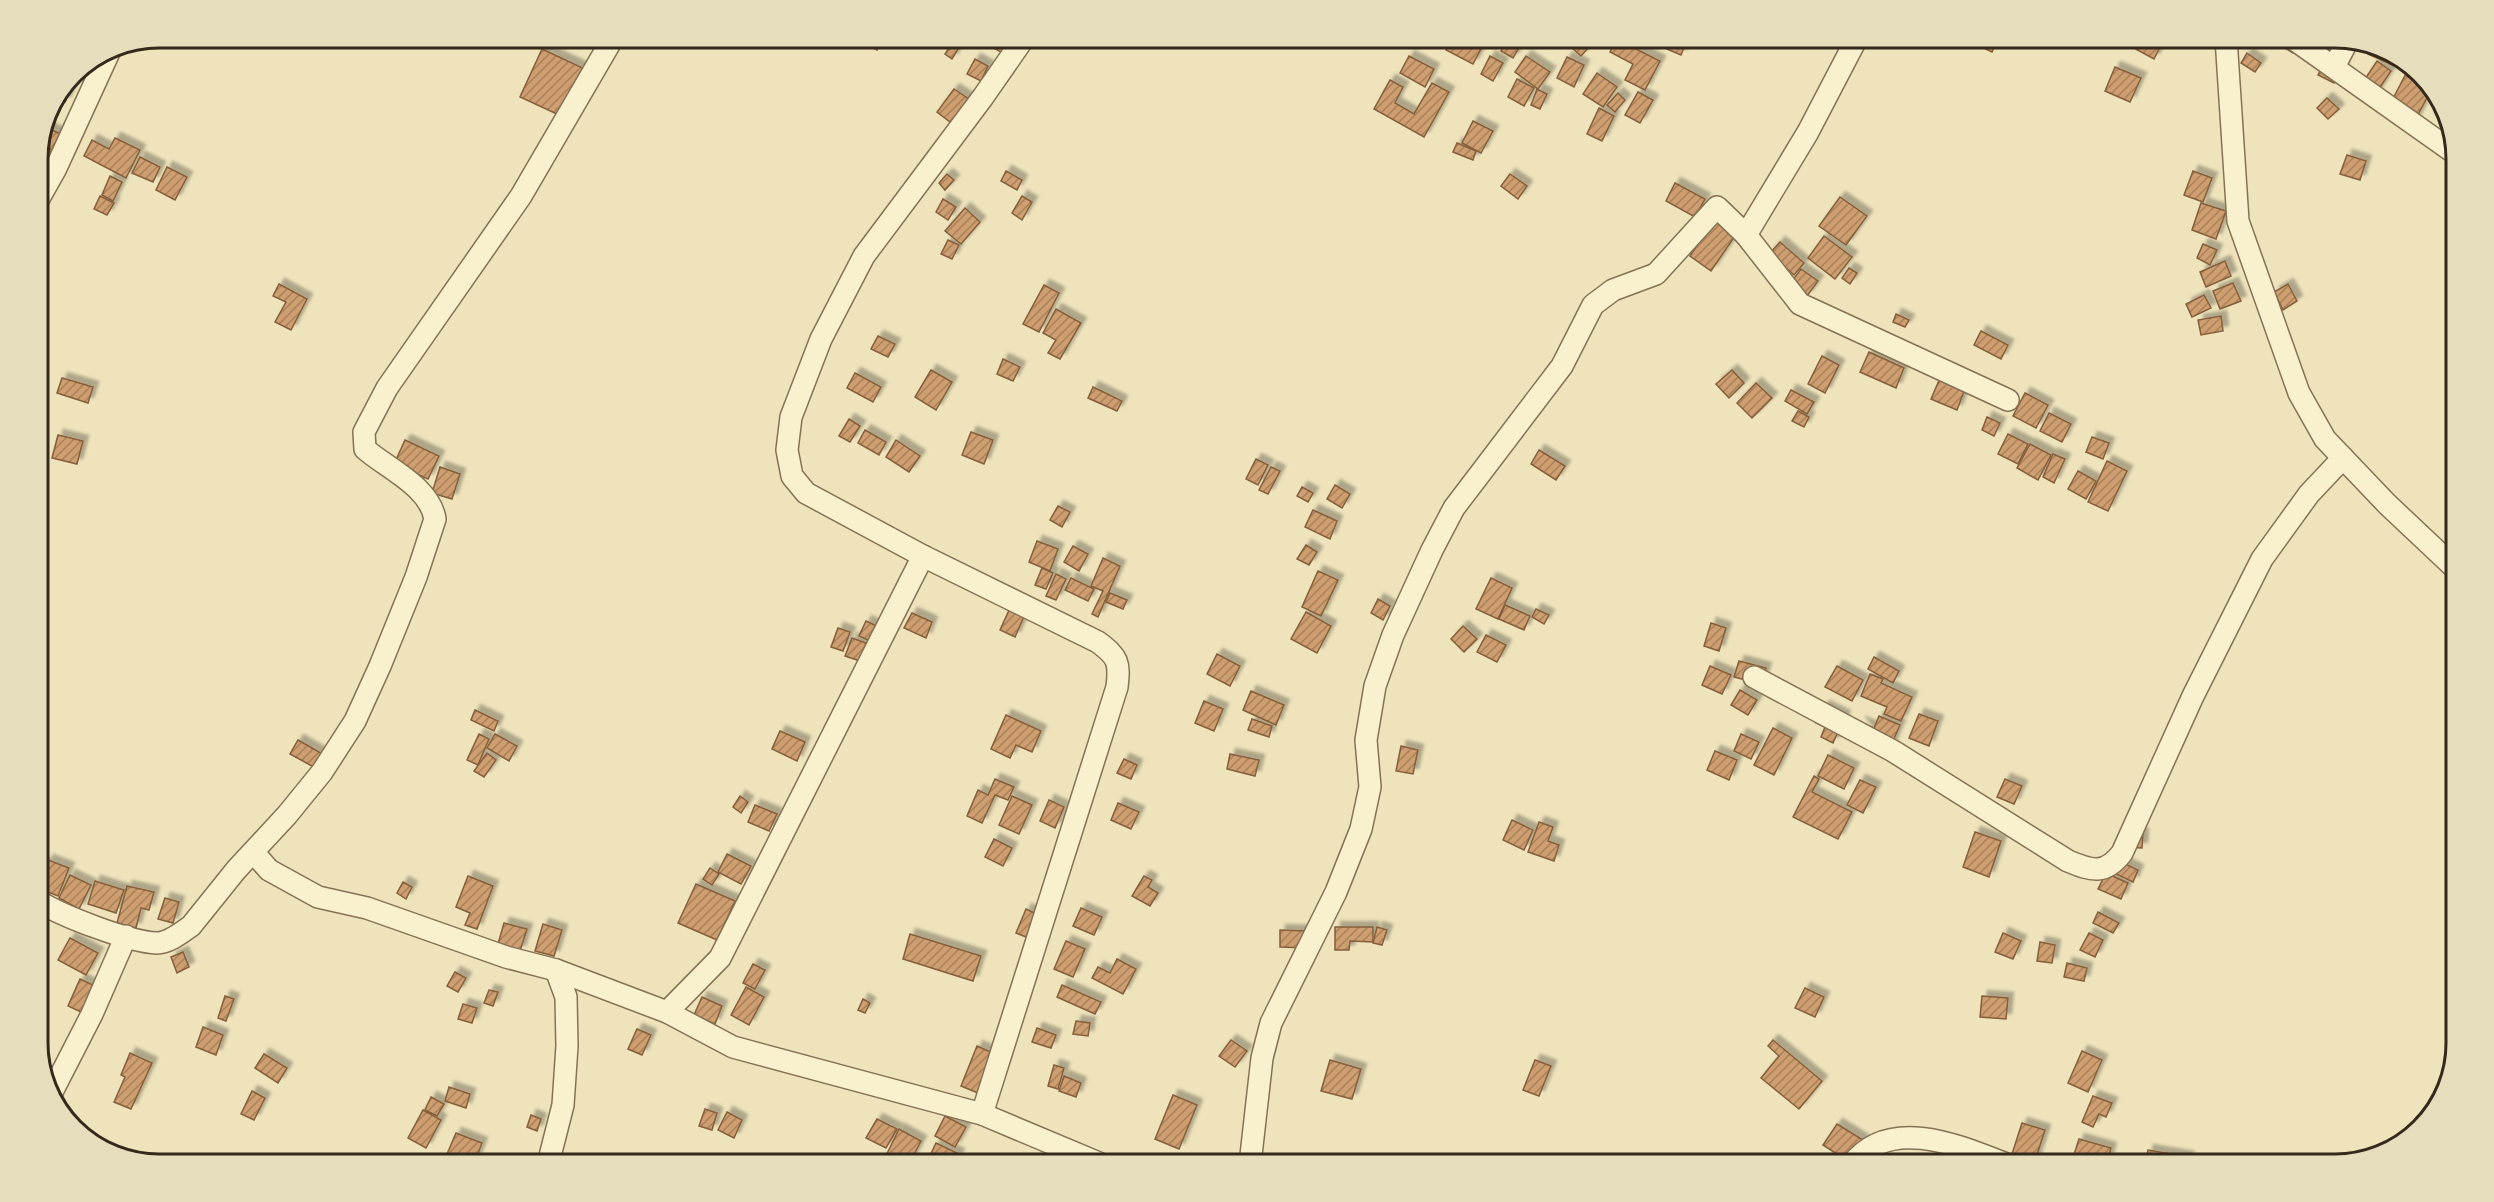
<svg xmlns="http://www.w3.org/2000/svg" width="2494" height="1202" font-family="'Times New Roman',serif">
	<defs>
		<pattern id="building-hatch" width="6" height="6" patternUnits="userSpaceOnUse" patternTransform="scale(1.5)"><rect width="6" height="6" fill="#ce9e6f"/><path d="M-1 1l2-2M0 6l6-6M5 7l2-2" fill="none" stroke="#a8815a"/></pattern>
		<filter id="shadow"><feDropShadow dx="5.5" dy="-5.5" stdDeviation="1.5" flood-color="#0004"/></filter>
	</defs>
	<rect width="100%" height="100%" fill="#eee3bb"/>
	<g fill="url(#building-hatch)" stroke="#855e3a" stroke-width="1.5" filter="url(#shadow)">
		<path d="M853 38H883L877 50Z"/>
		<path d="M982 38H1010L1003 53 980 41Z"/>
		<path d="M1452 38H1468L1483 45 1473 64 1446 50Z"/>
		<path d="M1483 38H1506L1500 48Z"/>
		<path d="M1508 38H1525L1513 58 1501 51Z"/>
		<path d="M1558 38H1574L1570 44Z"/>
		<path d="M1579 38H1597L1581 56 1571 47Z"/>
		<path d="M1672 38 1686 43 1681 55 1667 49Z"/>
		<path d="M1981 38H1999L1992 52 1977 45Z"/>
		<path d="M2134 38H2160L2164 39 2154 59 2130 46Z"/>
		<path d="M2269 38H2303L2293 53Z"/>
		<path d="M2315 38H2335L2354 46 2334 83 2318 75 2330 52 2312 43Z"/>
		<path d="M1616 39 1660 61 1645 90 1625 80 1633 64 1610 52Z"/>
		<path d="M954 40 961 44 952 59 945 54Z"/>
		<path d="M2371 46 2389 50 2398 58 2395 66 2368 54Z"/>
		<path d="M542 49 587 70 559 115 520 97Z"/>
		<path d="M2247 53 2261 63 2255 72 2241 63Z"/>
		<path d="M1409 56 1434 69 1425 87 1400 73Z"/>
		<path d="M1490 56 1503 63 1493 81 1481 74Z"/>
		<path d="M1526 56 1550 72 1538 89 1515 72Z"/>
		<path d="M1567 57 1584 65 1574 87 1557 78Z"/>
		<path d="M975 59 988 66 981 81 967 74Z"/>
		<path d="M2377 61 2391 71 2375 95 2361 85Z"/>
		<path d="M2115 67 2141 78 2130 102 2105 91Z"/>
		<path d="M2409 68 2437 94 2435 98 2429 94 2413 124 2387 110Z"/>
		<path d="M1597 73 1617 87 1603 107 1583 94Z"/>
		<path d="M70 78 75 80 65 102 56 98Z"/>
		<path d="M1517 79 1534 88 1524 106 1508 97Z"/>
		<path d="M1390 80 1403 87 1395 103 1414 114 1432 83 1449 92 1424 137 1374 109Z"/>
		<path d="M954 89 972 101 954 125 937 112Z"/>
		<path d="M1537 89 1547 94 1540 109 1531 105Z"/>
		<path d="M1638 92 1653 100 1640 123 1625 115Z"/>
		<path d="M1618 93 1625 100 1615 112 1607 105Z"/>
		<path d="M2327 98 2339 109 2328 119 2317 108Z"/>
		<path d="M1599 108 1614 116 1602 141 1587 134Z"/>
		<path d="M1473 121 1493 131 1481 153 1462 143Z"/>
		<path d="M47 128 75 140 67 157 40 144Z"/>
		<path d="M115 138 140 150 126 178 84 156 92 140 109 149Z"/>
		<path d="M1457 143 1476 151 1473 160 1453 152Z"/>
		<path d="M40 147 59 155 49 180 38 175V152Z"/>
		<path d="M2347 155 2366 161 2360 180 2340 174Z"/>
		<path d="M140 157 160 167 153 182 132 173Z"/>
		<path d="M167 167 187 177 175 200 156 190Z"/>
		<path d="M1006 171 1022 180 1017 190 1001 181Z"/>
		<path d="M2193 171 2212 178 2203 202 2184 195Z"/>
		<path d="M947 174 954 180 945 190 939 183Z"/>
		<path d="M1510 174 1527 186 1518 199 1501 186Z"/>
		<path d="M110 176 122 182 113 201 102 195Z"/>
		<path d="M1675 183 1705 199 1695 217 1666 201Z"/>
		<path d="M100 196 114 203 107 215 94 209Z"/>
		<path d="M1022 196 1032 202 1022 220 1012 213Z"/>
		<path d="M1840 197 1867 216 1846 245 1819 226Z"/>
		<path d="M943 199 956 207 948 220 936 212Z"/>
		<path d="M2201 203 2226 211 2216 239 2192 230Z"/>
		<path d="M965 208 980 222 961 244 945 231Z"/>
		<path d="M1715 218 1737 233 1711 271 1690 256Z"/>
		<path d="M1824 236 1852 257 1835 279 1808 258Z"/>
		<path d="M948 240 959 245 952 259 941 254Z"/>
		<path d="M1780 242 1804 263 1794 275 1770 253Z"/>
		<path d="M2203 244 2217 250 2210 265 2197 258Z"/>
		<path d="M2225 261 2231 276 2206 287 2200 272Z"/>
		<path d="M1849 268 1857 273 1850 284 1842 278Z"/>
		<path d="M1801 269 1818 281 1807 296 1790 284Z"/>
		<path d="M2233 283 2241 301 2220 309 2213 291Z"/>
		<path d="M279 284 307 299 291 330 275 322 286 302 273 296Z"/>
		<path d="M2288 284 2297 301 2283 310 2274 292Z"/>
		<path d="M1044 285 1059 293 1039 332 1023 324Z"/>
		<path d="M2204 295 2211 308 2192 317 2186 304Z"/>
		<path d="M1056 309 1081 323 1060 359 1048 353 1056 340 1043 333Z"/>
		<path d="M1896 314 1909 320 1905 327 1893 322Z"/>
		<path d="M2221 316 2223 331 2201 335 2198 320Z"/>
		<path d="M1981 331 2008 345 2001 359 1974 345Z"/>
		<path d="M878 336 895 344 888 357 871 349Z"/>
		<path d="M1869 352 1904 368 1896 388 1860 372Z"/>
		<path d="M1822 356 1839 365 1825 393 1808 384Z"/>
		<path d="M1003 359 1020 367 1013 381 997 374Z"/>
		<path d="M931 370 952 382 936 410 915 397Z"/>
		<path d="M1732 370 1744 383 1729 398 1716 384Z"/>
		<path d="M855 373 881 387 873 402 847 388Z"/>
		<path d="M62 378 93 387 88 403 57 393Z"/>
		<path d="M1940 378 1965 389 1957 410 1931 399Z"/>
		<path d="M1756 383 1772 398 1752 418 1737 403Z"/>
		<path d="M1093 387 1122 401 1117 411 1088 398Z"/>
		<path d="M1791 390 1814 402 1807 414 1785 401Z"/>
		<path d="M2025 393 2048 405 2036 428 2013 416Z"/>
		<path d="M1798 411 1809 417 1804 427 1792 421Z"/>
		<path d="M2049 413 2071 424 2062 442 2040 431Z"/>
		<path d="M1987 417 2000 423 1994 436 1982 430Z"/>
		<path d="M849 419 860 426 850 442 839 436Z"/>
		<path d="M865 430 886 442 879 455 858 443Z"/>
		<path d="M971 432 993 440 984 464 962 455Z"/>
		<path d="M2008 434 2028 444 2018 464 1998 454Z"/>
		<path d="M58 435 83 441 77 464 52 458Z"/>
		<path d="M2092 437 2109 443 2103 459 2086 452Z"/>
		<path d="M405 440 439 456 428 479 394 464Z"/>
		<path d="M896 440 920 456 909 472 886 457Z"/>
		<path d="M2030 444 2051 455 2038 480 2017 468Z"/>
		<path d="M1539 450 1565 466 1556 480 1531 464Z"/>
		<path d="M2053 454 2065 459 2054 483 2043 477Z"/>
		<path d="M1256 459 1268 465 1258 485 1246 479Z"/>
		<path d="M2107 461 2127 471 2108 511 2088 502Z"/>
		<path d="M440 467 460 474 452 499 432 493Z"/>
		<path d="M1271 467 1280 471 1268 494 1259 490Z"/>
		<path d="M2078 471 2096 481 2086 499 2068 489Z"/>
		<path d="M1335 485 1350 494 1342 508 1327 499Z"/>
		<path d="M1302 487 1313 493 1308 502 1297 496Z"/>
		<path d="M1058 506 1070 512 1062 527 1050 520Z"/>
		<path d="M1313 510 1337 521 1330 539 1305 527Z"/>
		<path d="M1037 541 1058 549 1050 571 1029 562Z"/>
		<path d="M1306 545 1317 552 1309 565 1297 559Z"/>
		<path d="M1073 546 1088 554 1079 571 1064 562Z"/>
		<path d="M1103 558 1120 566 1098 617 1092 614 1103 591 1091 586Z"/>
		<path d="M1042 568 1053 573 1046 589 1035 585Z"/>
		<path d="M1318 571 1338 580 1321 616 1302 607Z"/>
		<path d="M1056 574 1066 579 1056 600 1046 596Z"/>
		<path d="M1071 578 1094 589 1088 601 1065 590Z"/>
		<path d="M1491 578 1512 588 1498 619 1476 609Z"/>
		<path d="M1110 593 1127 600 1123 609 1106 602Z"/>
		<path d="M1378 599 1390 606 1383 620 1371 613Z"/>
		<path d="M1505 605 1530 616 1524 630 1499 619Z"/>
		<path d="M1011 606 1026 612 1015 637 1000 630Z"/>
		<path d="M1536 609 1549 615 1544 624 1532 617Z"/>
		<path d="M1306 612 1331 626 1317 653 1291 639Z"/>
		<path d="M912 613 932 622 926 638 904 628Z"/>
		<path d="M866 621 879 627 872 642 859 636Z"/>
		<path d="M1711 623 1726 628 1719 651 1704 646Z"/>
		<path d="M1463 626 1477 639 1464 652 1451 639Z"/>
		<path d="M838 628 850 632 843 651 831 647Z"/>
		<path d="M1486 635 1506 645 1497 662 1477 652Z"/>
		<path d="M852 638 866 643 860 661 845 656Z"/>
		<path d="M1217 654 1240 666 1230 686 1207 674Z"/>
		<path d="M1874 657 1899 671 1893 683 1868 669Z"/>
		<path d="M1739 661 1766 668 1761 684 1734 677Z"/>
		<path d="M1710 666 1731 675 1722 694 1702 685Z"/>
		<path d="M1837 666 1863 680 1852 701 1825 687Z"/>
		<path d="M1870 674 1883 679 1881 683 1912 697 1901 721 1884 714 1887 707 1861 696Z"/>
		<path d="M1740 690 1757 700 1748 715 1731 705Z"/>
		<path d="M1251 691 1284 705 1276 725 1243 710Z"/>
		<path d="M1204 701 1223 709 1214 731 1195 723Z"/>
		<path d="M1824 706 1845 716 1833 743 1821 737 1825 727 1816 723Z"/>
		<path d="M475 710 498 721 494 731 471 720Z"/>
		<path d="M1919 714 1938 721 1929 746 1909 738Z"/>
		<path d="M1006 715 1041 731 1032 752 1016 745 1010 758 991 749Z"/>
		<path d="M1879 716 1900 725 1887 755 1860 722 1874 728Z"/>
		<path d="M1252 719 1272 726 1269 737 1248 730Z"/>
		<path d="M1773 728 1792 738 1774 775 1754 765Z"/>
		<path d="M780 731 805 742 797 761 772 749Z"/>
		<path d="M479 734 489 739 478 765 467 760Z"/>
		<path d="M495 734 517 746 509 761 487 748Z"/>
		<path d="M1741 734 1759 742 1751 759 1734 751Z"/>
		<path d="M298 740 326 756 319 770 290 754Z"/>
		<path d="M1401 746 1418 750 1413 774 1396 771Z"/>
		<path d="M1715 751 1737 760 1729 780 1707 770Z"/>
		<path d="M487 753 496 760 484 777 474 771Z"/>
		<path d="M1230 754 1259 760 1255 776 1227 769Z"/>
		<path d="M1828 755 1854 768 1844 789 1818 776Z"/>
		<path d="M1124 759 1137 765 1131 779 1117 773Z"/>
		<path d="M1814 776 1819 779 1812 792 1852 812 1838 839 1793 817Z"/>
		<path d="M995 779 1014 787 1008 800 995 795 982 823 967 816 978 790 988 795Z"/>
		<path d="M2005 779 2022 786 2014 804 1997 797Z"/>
		<path d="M1860 780 1876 787 1863 813 1847 805Z"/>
		<path d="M740 796 748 802 741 813 733 807Z"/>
		<path d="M1012 796 1032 805 1019 834 999 825Z"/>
		<path d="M1049 800 1064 807 1055 828 1040 821Z"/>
		<path d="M1118 803 1139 812 1131 829 1111 820Z"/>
		<path d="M755 805 777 814 769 831 748 822Z"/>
		<path d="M1512 820 1533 830 1524 850 1503 840Z"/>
		<path d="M1539 822 1553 827 1548 841 1559 845 1554 861 1528 852Z"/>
		<path d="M1975 832 2001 841 1989 877 1963 867Z"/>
		<path d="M2125 832 2143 834 2142 848 2123 847Z"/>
		<path d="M994 839 1012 848 1003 866 985 857Z"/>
		<path d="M727 854 751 866 741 884 718 872Z"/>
		<path d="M2115 859 2138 870 2133 882 2110 871Z"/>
		<path d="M38 860 45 864 38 877Z"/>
		<path d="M48 860 69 868 58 896 38 888Z"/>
		<path d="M710 868 719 874 712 885 703 879Z"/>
		<path d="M2106 873 2128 883 2121 899 2098 889Z"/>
		<path d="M70 875 91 885 79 909 59 898Z"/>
		<path d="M468 876 493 886 477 929 465 925 470 913 456 907Z"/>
		<path d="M1144 876 1152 880 1148 887 1158 893 1150 906 1132 896Z"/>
		<path d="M95 881 124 890 116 913 88 904Z"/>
		<path d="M403 882 412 887 406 899 397 893Z"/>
		<path d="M696 884 735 901 717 940 678 923Z"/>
		<path d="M127 886 154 892 149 910 141 908 136 928 117 923Z"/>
		<path d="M165 898 179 902 173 923 158 919Z"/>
		<path d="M1081 908 1102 917 1094 935 1073 926Z"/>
		<path d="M1026 909 1041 916 1031 939 1016 933Z"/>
		<path d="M2098 912 2119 923 2113 933 2093 923Z"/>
		<path d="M504 923 527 929 520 951 498 944Z"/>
		<path d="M543 924 562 930 554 956 535 951Z"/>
		<path d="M1335 927H1373V942L1350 941 1349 950H1335Z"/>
		<path d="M1377 927 1387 930 1382 945 1373 943Z"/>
		<path d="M1280 930 1307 931V948L1280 947Z"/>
		<path d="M2003 933 2021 941 2013 959 1995 952Z"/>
		<path d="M2089 933 2103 940 2095 957 2080 950Z"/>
		<path d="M910 934 981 956 973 981 903 959Z"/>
		<path d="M70 938 98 953 86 975 58 960Z"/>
		<path d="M1066 941 1085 949 1073 977 1054 969Z"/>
		<path d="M2040 942 2055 945 2052 963 2037 961Z"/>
		<path d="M183 952 189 967 177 973 171 957Z"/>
		<path d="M1117 959 1136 969 1123 994 1092 978 1098 967 1110 973Z"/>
		<path d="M2067 963 2087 968 2084 981 2064 977Z"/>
		<path d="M753 964 765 970 755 989 743 983Z"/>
		<path d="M455 972 466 978 458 992 447 986Z"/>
		<path d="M80 979 95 986 83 1013 68 1006Z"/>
		<path d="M1062 985 1101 1002 1095 1014 1057 997Z"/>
		<path d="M746 987 764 997 749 1025 731 1015Z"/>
		<path d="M1805 988 1824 997 1815 1017 1795 1008Z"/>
		<path d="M489 990 498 992 493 1006 484 1003Z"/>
		<path d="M225 996 234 999 226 1021 218 1018Z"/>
		<path d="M1982 996 2008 998 2006 1019 1980 1017Z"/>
		<path d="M702 997 722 1006 715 1024 694 1015Z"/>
		<path d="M863 999 870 1003 865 1013 858 1010Z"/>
		<path d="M463 1004 477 1008 472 1023 458 1019Z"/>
		<path d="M1076 1021 1090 1023 1088 1036 1073 1034Z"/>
		<path d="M203 1027 223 1035 216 1055 196 1047Z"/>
		<path d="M1037 1028 1056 1035 1051 1048 1032 1042Z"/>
		<path d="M637 1029 651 1035 642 1055 628 1049Z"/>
		<path d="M1231 1040 1247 1051 1235 1067 1219 1056Z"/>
		<path d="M1773 1040 1822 1081 1799 1109 1761 1078 1779 1056 1768 1046Z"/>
		<path d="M977 1046 995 1054 978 1093 961 1086Z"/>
		<path d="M2082 1051 2102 1060 2088 1092 2068 1083Z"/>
		<path d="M130 1053 152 1063 131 1109 114 1102 125 1077 121 1075Z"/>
		<path d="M264 1054 287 1068 278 1083 255 1068Z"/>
		<path d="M1330 1060 1361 1069 1352 1099 1321 1091Z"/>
		<path d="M1535 1060 1551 1066 1539 1096 1523 1090Z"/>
		<path d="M1054 1065 1064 1068 1058 1089 1048 1086Z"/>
		<path d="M1064 1076 1081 1083 1076 1097 1059 1091Z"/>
		<path d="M449 1087 470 1094 466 1108 445 1101Z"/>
		<path d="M252 1091 265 1098 254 1120 241 1114Z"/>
		<path d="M1173 1095 1197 1105 1179 1149 1155 1139Z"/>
		<path d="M2093 1096 2112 1103 2106 1117 2099 1114 2093 1127 2082 1122Z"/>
		<path d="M431 1097 444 1104 437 1116 425 1110Z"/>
		<path d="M705 1109 717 1113 712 1130 699 1126Z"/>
		<path d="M423 1110 441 1120 426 1148 408 1138Z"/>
		<path d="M727 1112 742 1120 734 1138 718 1130Z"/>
		<path d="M531 1115 541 1119 537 1131 527 1127Z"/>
		<path d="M945 1116 966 1127 955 1147 935 1136Z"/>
		<path d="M877 1119 897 1129 886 1148 866 1138Z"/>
		<path d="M2022 1123 2045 1130 2034 1164 2011 1157Z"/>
		<path d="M1837 1124 1863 1140 1849 1162 1823 1145Z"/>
		<path d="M899 1129 921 1141 909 1164H882Z"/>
		<path d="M456 1133 482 1143 474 1164 447 1154Z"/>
		<path d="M2079 1139 2111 1148 2107 1162 2114 1164H2071Z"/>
		<path d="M936 1143 959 1154 954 1164H926Z"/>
		<path d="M2148 1150 2189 1157 2187 1164H2145Z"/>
	</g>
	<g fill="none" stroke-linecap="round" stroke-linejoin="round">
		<g stroke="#857255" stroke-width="24">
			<g id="street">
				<path d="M2226 38 2238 221 2299 393 2325 439 2387 504 2456 569"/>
				<path d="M2292 38 2456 154"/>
				<path d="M2334 67 2348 40"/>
				<path d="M38 200 56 168 111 48"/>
				<path d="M1746 235 1800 304 2008 400"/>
				<path d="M1754 677 1893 751 2068 861C2092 871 2105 875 2122 853L2193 696 2262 559 2309 494 2343 458"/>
				<path d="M254 853 269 870 318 897 367 908 506 957 556 970 667 1012 733 1047 982 1114 1101 1164"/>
				<path d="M38 901C62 916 129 942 157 943 169 943 182 932 191 926L236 870 287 815 322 772 355 721 380 666 416 577 435 519C430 487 388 469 365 449L364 432 387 388 521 196 613 38"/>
				<path d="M667 1012 720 958 923 556"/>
				<path d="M52 1092 92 1014 126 936"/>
				<path d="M982 1114 1117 687C1120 662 1118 657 1098 642L923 556 806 493 792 476 787 450 791 417 821 339 864 256 983 97 1024 38"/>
				<path d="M548 1164 563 1105 567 1046 566 997 556 970"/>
				<path d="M1250 1164 1262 1058 1271 1023 1336 892 1361 829 1370 787 1366 740 1375 686 1393 635 1432 550 1454 508 1562 366 1593 305 1613 290 1656 274 1717 207 1746 235 1808 132 1857 38"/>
				<path d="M1852 1164C1890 1115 1960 1146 2006 1164"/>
			</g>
		</g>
		<use href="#street" stroke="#f9f0ce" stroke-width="21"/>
	</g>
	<path d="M0 0H2494V1202H0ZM159 48H2335A111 111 0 0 1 2446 159V1043A111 111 0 0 1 2335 1154H159A111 111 0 0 1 48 1043V159A111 111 0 0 1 159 48Z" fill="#e6ddbc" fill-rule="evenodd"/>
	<path fill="none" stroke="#34291a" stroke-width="3" d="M159 48H2335A111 111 0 0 1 2446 159V1043A111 111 0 0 1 2335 1154H159A111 111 0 0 1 48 1043V159A111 111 0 0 1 159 48Z"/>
</svg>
